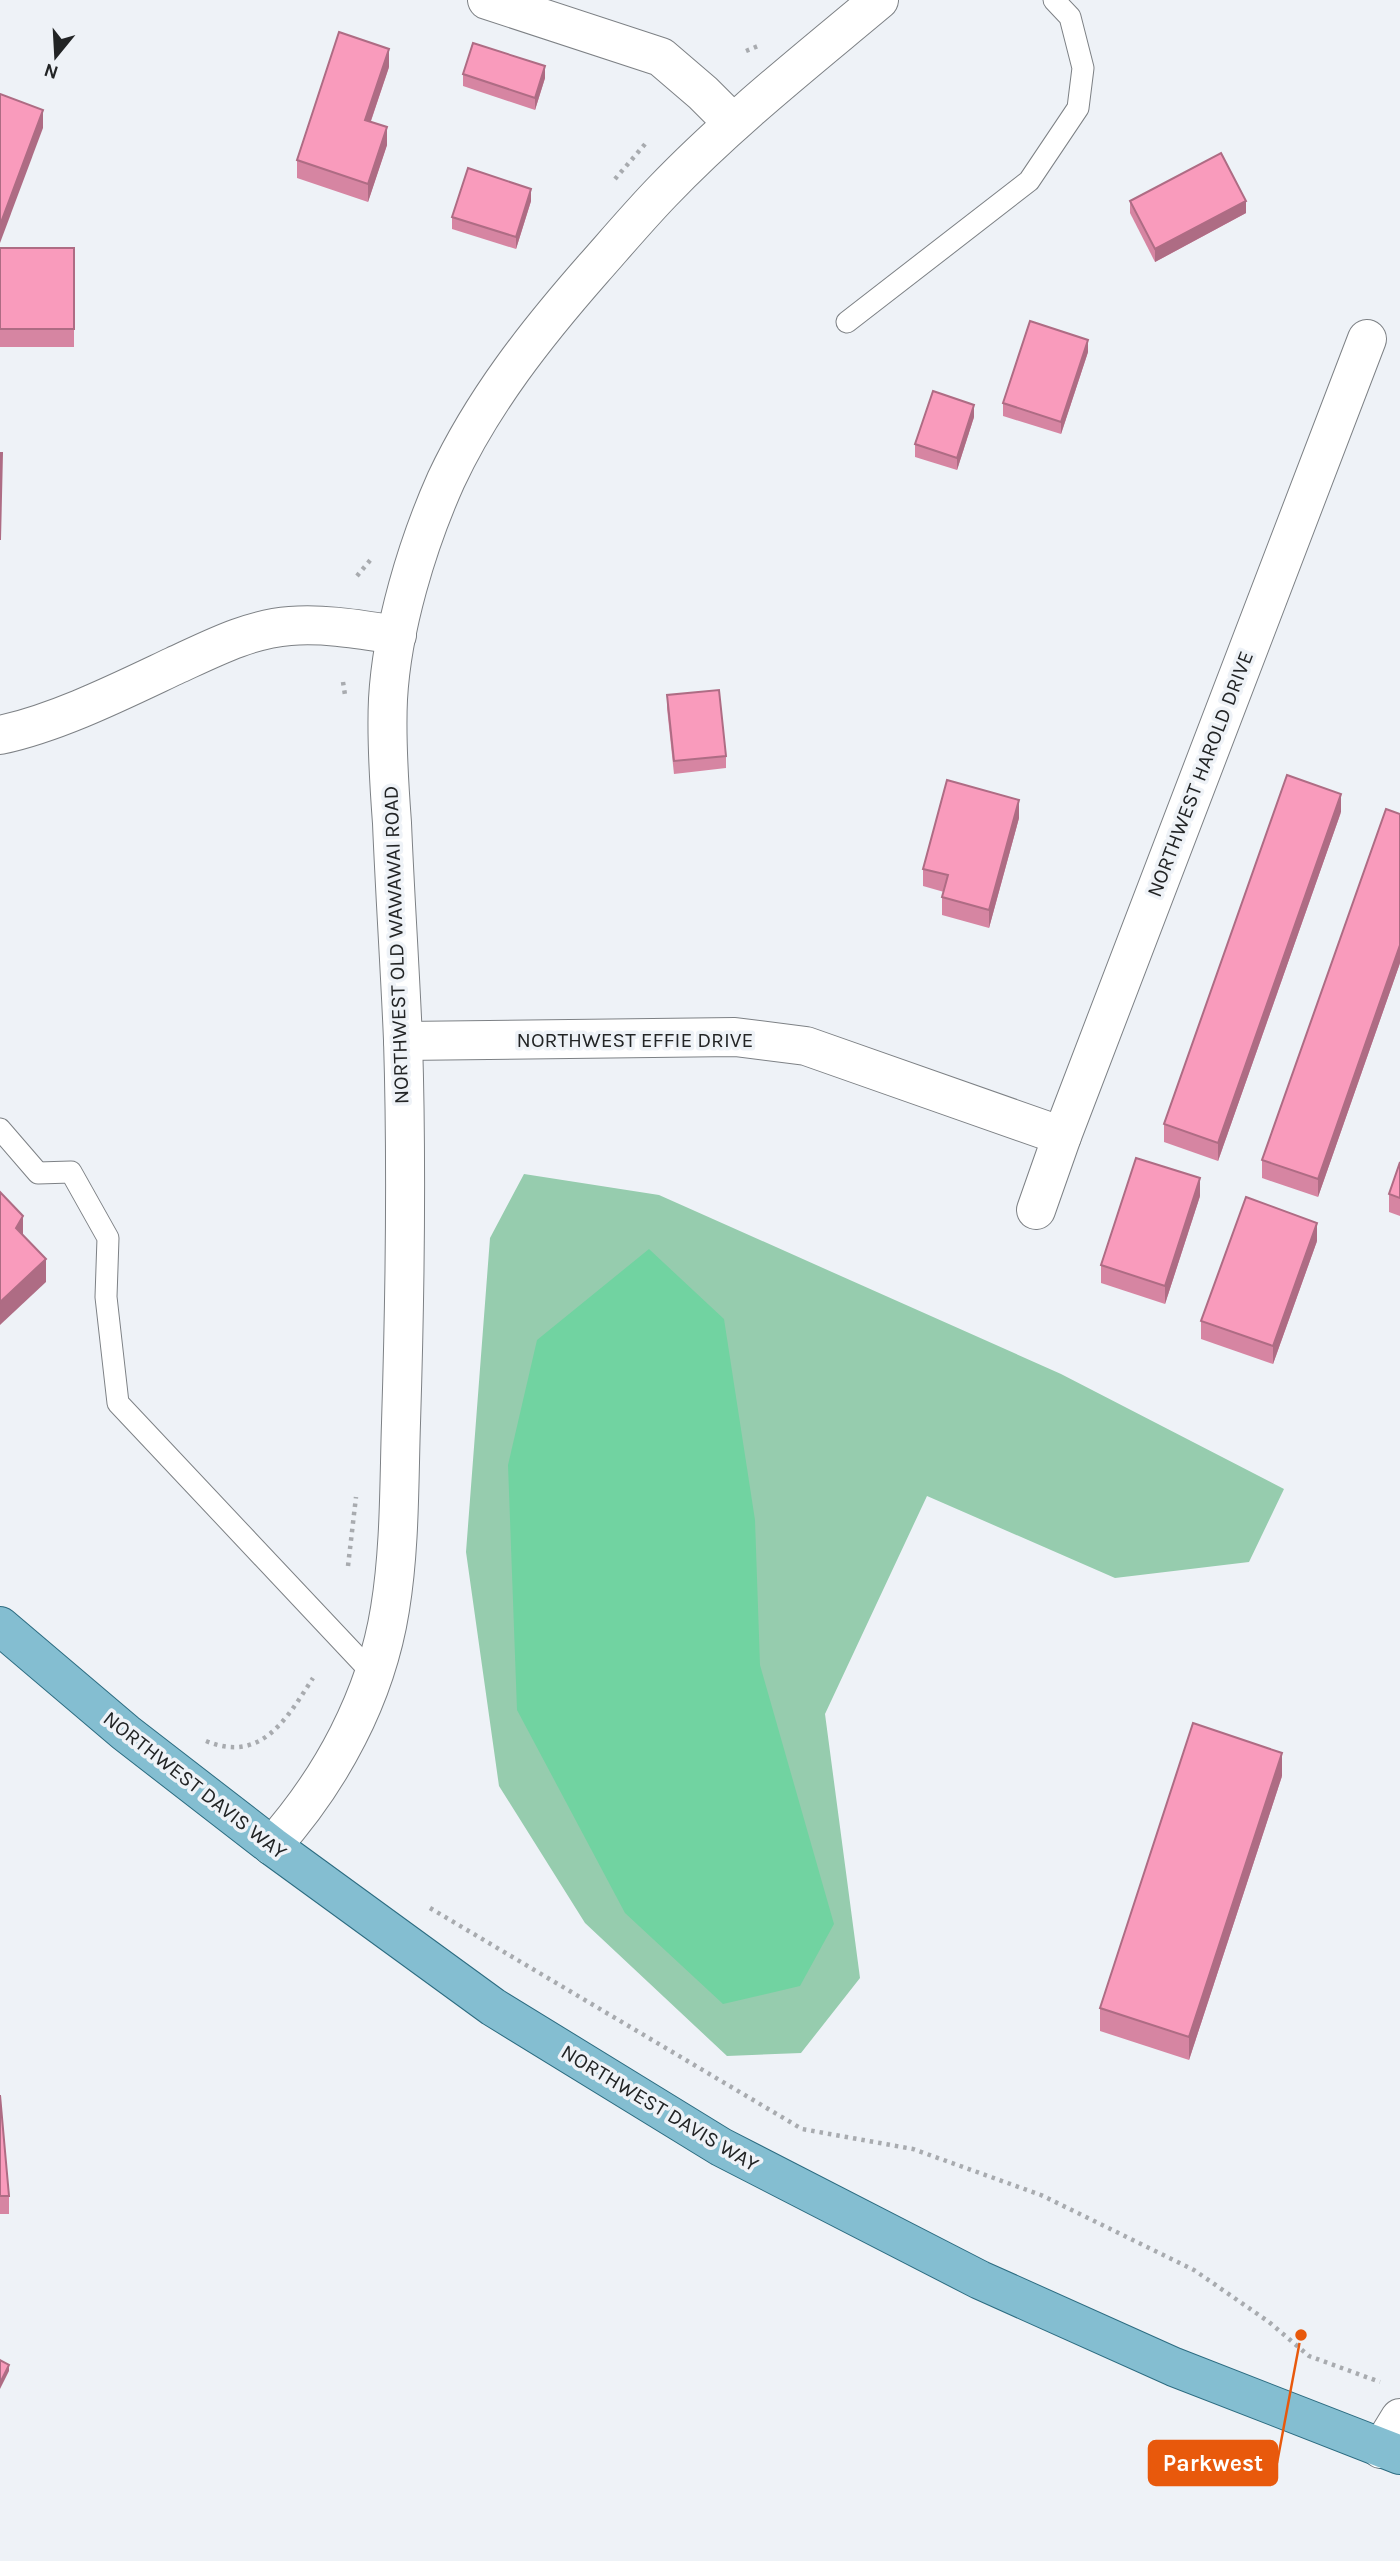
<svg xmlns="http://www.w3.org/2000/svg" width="1400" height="2561" font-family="Karla,sans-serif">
	<rect width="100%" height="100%" fill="#eef2f7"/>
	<path fill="#96ccae" d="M524 1174 659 1195 1061 1374 1284 1489 1249 1562 1115 1578 927 1496 825 1714 860 1978 801 2053 727 2056 585 1923 499 1786 466 1552 490 1238Z"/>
	<path fill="#71d3a1" d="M649 1249 724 1319 755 1520 760 1665 834 1924 800 1986 723 2004 625 1913 517 1710 508 1465 537 1340Z"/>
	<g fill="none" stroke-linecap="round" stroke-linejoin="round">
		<g stroke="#7d8185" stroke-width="23">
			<g id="service">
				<path d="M847 322 1029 181 1078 108 1083 68 1070 17 1054 0"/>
				<path d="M0 1129 38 1173 71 1172 108 1238 106 1297 118 1403 374 1675"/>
			</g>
		</g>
		<g stroke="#7d8185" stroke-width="40">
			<g id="minor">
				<path d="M0 735C57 723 121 691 174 666 211 649 249 629 290 626 325 623 363 630 397 635"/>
				<path d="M403 1041 735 1037 806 1046 1062 1136"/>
				<path d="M1036 1210 1062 1136 1367 339"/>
				<path d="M1381 2449 1400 2418"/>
			</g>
		</g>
		<g stroke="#7d8185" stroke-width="40">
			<path id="tertiary" d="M487 0 661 57 703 93 733 123"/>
		</g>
		<g stroke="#7d8185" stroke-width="40">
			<path id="secondary" d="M272 1846C331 1780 376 1697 390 1609 400 1548 399 1485 401 1423 405 1296 407 1168 403 1040 400 968 395 896 392 823 389 783 386 740 388 699 392 628 417 545 446 480 483 401 536 334 593 269 616 243 638 217 662 192 729 122 805 62 879 0"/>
		</g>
		<g stroke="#2c6c81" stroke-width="40">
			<path id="primary" d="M0 1626 126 1733 272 1846 493 2007 721 2147 980 2280 1174 2367 1400 2455"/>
		</g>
		<g stroke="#a8abaf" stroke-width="4.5" stroke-dasharray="3.5 5" stroke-linecap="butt">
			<path d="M746 51 758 46"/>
			<path d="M615 179 646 143"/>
			<path d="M357 576 372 558"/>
			<path d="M343 682 345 695"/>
			<path d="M348 1566 356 1497"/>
			<path d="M206 1741C262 1764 287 1718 313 1678"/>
			<path d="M430 1908 802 2129 913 2149 1041 2195 1194 2270 1269 2322 1309 2356 1380 2382"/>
		</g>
		<use href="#service" stroke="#fff" stroke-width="21"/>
		<use href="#minor" stroke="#fff" stroke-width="38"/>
		<use href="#tertiary" stroke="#fff" stroke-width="38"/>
		<use href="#secondary" stroke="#fff" stroke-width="38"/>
		<use href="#primary" stroke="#84bed1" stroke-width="38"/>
	</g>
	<g fill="#d685a2">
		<path d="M389 67 371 121 387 145 368 202 297 178V160Z"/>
		<path d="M463 74 545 78 535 110 463 86Z"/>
		<path d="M531 201 516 249 452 229V217Z"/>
		<path d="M1130 201 1246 213 1155 262 1130 213Z"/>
		<rect x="0" y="248" width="74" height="99"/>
		<path d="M1088 352 1061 434 1003 416V403Z"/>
		<path d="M974 417 957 470 915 457V444Z"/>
		<path d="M667 695 726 756V768L674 774 667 708Z"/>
		<path d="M1341 812 1218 1161 1164 1142V1124Z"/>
		<path d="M1400 814V963L1318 1197 1262 1178V1160Z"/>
		<path d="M1019 818 989 928 942 915V897L944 892 923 886V869Z"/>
		<path d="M1400 1162V1216L1389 1212V1194Z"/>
		<path d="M1200 1196 1165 1304 1101 1283V1265Z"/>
		<path d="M1317 1241 1273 1364 1201 1339V1321Z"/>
		<path d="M1282 1776 1189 2060 1100 2031V2008Z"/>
		<path d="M0 2095 9 2196V2214H0Z"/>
	</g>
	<g fill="#ae6c84">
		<path d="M389 49V67L365 138V120Z"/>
		<path d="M545 66V78L535 110V98Z"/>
		<path d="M43 110V128L0 243V225Z"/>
		<path d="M387 127V145L368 202V184Z"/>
		<path d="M531 189V201L516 249V237Z"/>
		<path d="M1246 201V213L1155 262V249Z"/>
		<path d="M1088 340V352L1061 434V422Z"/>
		<path d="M974 405V417L957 470V458Z"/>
		<path d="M1341 794V812L1218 1161V1143Z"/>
		<path d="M1019 800V818L989 928V910Z"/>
		<path d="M1400 945V963L1318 1197V1179Z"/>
		<path d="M1200 1178V1196L1165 1304V1286Z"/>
		<path d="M23 1216V1239L16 1228Z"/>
		<path d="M1317 1223V1241L1273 1364V1346Z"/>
		<path d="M46 1259V1282L0 1325V1302Z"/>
		<path d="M1282 1753V1776L1189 2060V2037Z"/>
		<path d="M9 2365V2371L0 2389V2383Z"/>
	</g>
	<g fill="#f99bbc" stroke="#ae6c84" stroke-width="2">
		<path d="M339 32 389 49 365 120 387 127 368 184 297 160Z"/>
		<path d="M473 43 545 66 535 98 463 74Z"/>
		<path d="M0 94 43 110 0 225Z"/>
		<path d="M1221 153 1246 201 1155 249 1130 201Z"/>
		<path d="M468 168 531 189 516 237 452 217Z"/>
		<rect x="0" y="248" width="74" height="81"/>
		<path d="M1030 321 1088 340 1061 422 1003 403Z"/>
		<path d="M933 391 974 405 957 458 915 444Z"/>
		<path d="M0 453H2L0 540Z"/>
		<path d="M719 690 726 756 674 761 667 695Z"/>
		<path d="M1287 775 1341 794 1218 1143 1164 1124Z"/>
		<path d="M947 780 1019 800 989 910 942 897 948 875 923 869Z"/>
		<path d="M1386 809 1400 814V945L1318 1179 1262 1160Z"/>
		<path d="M1136 1158 1200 1178 1165 1286 1101 1265Z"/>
		<path d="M1400 1162V1198L1389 1194Z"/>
		<path d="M0 1192 23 1216 16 1228 46 1259 0 1302Z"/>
		<path d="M1246 1197 1317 1223 1273 1346 1201 1321Z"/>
		<path d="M1193 1723 1282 1753 1189 2037 1100 2008Z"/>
		<path d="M0 2095 9 2196H0Z"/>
		<path d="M0 2360 9 2365 0 2383Z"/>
	</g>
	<g text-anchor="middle" stroke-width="7" stroke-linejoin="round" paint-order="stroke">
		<g font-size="21" fill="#222425" stroke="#eef2f7">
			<text transform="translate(1200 774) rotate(-69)" y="7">NORTHWEST HAROLD DRIVE</text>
			<text transform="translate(396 945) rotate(-92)" y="7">NORTHWEST OLD WAWAWAI ROAD</text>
			<text x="635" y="1047">NORTHWEST EFFIE DRIVE</text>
			<text transform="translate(195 1785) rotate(38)" y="7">NORTHWEST DAVIS WAY</text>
			<text transform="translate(660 2108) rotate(31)" y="7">NORTHWEST DAVIS WAY</text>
		</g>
	</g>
	<path fill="none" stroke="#e8590c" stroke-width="2.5" d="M1301 2335L1277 2463"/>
	<circle fill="#e8590c" stroke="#eef2f7" stroke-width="2.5" cx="1301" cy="2335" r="7"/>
	<rect fill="#e8590c" stroke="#e8590c" stroke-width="2.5" x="1149" y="2441" width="128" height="44" rx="7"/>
	<g font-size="23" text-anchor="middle" font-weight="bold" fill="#fff">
		<text x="1213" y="2471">Parkwest</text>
	</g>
	<g transform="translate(56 56) rotate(198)" stroke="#eef2f7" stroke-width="5" paint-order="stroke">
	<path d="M0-5L12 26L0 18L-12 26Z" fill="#222425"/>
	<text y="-10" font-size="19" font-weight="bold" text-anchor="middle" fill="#222425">N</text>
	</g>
</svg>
